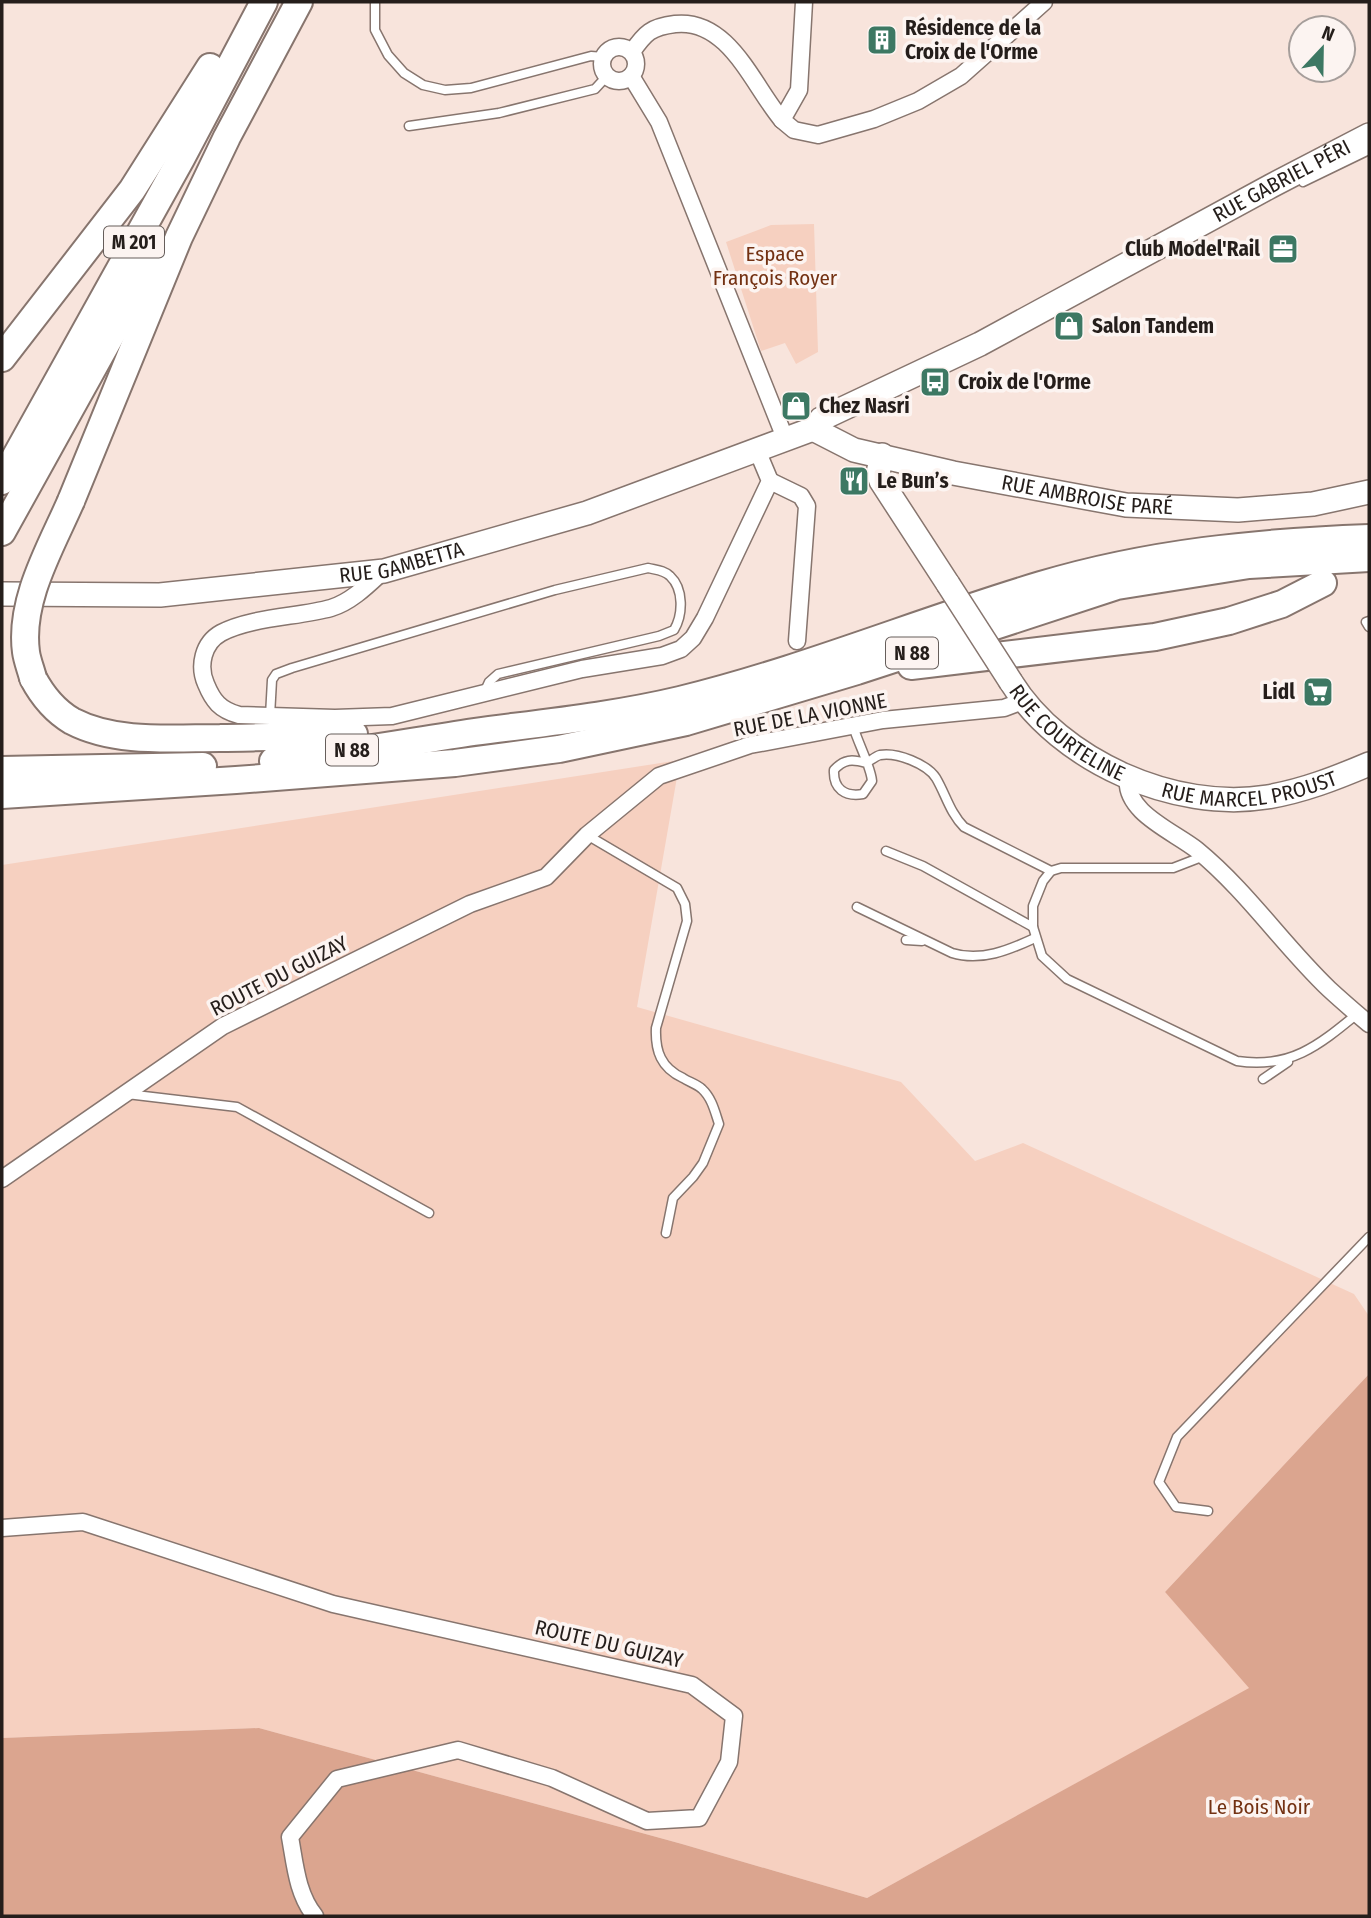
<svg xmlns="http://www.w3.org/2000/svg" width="1371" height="1918" font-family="'Fira Sans Condensed',sans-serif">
	<rect width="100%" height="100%" fill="#f8e4dc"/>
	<g fill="#f6d0c0">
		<path d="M814 224 818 352 796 364 785 343 761 351 726 242 771 225Z"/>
		<path d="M680 760 637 1007 901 1082 975 1161 1023 1143 1354 1294 1369 1316V1374L1165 1592 1250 1688 867 1898 682 1844 259 1728 2 1738V865Z"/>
	</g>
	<path fill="#dba58f" d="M1369 1374V1916H2V1738L259 1728 682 1844 867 1898 1249 1688 1165 1592Z"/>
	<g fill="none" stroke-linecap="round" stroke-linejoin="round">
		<g stroke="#87756e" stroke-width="11">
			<g id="service">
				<path d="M375 2V30L388 55 404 73 423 85 445 90 471 88 591 56 604 57"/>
				<path d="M409 126 499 113 595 89 607 76"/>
				<path d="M1303 182 1369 150"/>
				<path d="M1369 621 1366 622 1369 627"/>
				<path d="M270 716 272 680 276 674 292 668 555 590 648 568C656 570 664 570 670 576 684 589 683 615 674 630L659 636 498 674 489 682 484 693"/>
				<path d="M853 726C858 743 871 767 872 781L863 794C845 797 833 789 834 770 844 759 852 759 866 763 870 761 876 756 880 755 897 752 927 764 936 778 946 795 950 813 964 827L1051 871"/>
				<path d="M587 835 677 888 685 904 687 921 656 1028C655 1051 661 1068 683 1078 689 1082 697 1084 702 1089 712 1098 715 1112 719 1124L703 1163 693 1177 673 1198 666 1233"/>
				<path d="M886 851 923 866 1033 927"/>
				<path d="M1204 856 1173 868H1061L1051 871 1043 881 1033 906V927L1042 956 1067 979 1237 1061C1290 1069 1318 1046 1357 1014"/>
				<path d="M857 907 952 953C981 962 1009 950 1035 938"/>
				<path d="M906 940 922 941"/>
				<path d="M1263 1079 1288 1062"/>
				<path d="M127 1094 237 1107 429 1213"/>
				<path d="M1208 1511 1176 1507 1159 1482 1177 1437 1369 1237"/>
			</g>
		</g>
		<g stroke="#87756e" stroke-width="19">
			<g id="minor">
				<circle cx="619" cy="64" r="17"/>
				<path d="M632 52C645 33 651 27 675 24 729 18 753 86 782 120L794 130 818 135 874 119 918 101 961 76 1044 2"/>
				<path d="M631 76 659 122 785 438"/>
				<path d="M782 120 799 90 804 2"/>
				<path d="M770 481 801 496 807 506 797 641"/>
				<path d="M383 571C368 585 351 602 331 608 299 617 251 617 221 633 203 643 198 666 206 684 213 701 220 710 239 715L335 718 392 716 582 669 662 656 681 649 693 638 705 618 770 481 757 450"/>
				<path d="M1128 777C1123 812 1173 831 1197 850 1248 892 1282 944 1329 989 1342 1001 1356 1013 1369 1024"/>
				<path d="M2 1179 223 1026 470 904 546 877 587 835 659 776 750 745 883 720 1004 708 1023 701"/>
				<path d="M2 1528 83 1522 333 1604 692 1685 734 1716 729 1762 699 1818 647 1821 552 1778 458 1750 337 1779 290 1837C295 1864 297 1894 315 1916"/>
			</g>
		</g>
		<g stroke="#87756e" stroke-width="26">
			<g id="secondary">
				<path id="s1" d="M813 429 854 450 953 473 1126 505 1238 510 1313 504 1369 492"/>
				<path d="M882 455 878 473 881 481 948 584"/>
				<path id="s2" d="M2 594 160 595 384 571 587 513 813 429 821 419 980 344 1271 186 1369 135"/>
				<path id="s3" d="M1011 682C1060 761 1175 812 1267 797 1303 791 1336 778 1369 764"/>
			</g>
		</g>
		<g stroke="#87756e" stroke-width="30">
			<g id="trunk">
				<path d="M2 358 132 190 210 67"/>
				<path d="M2 481 181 159 264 2"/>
				<path d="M71 501 179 237 227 137 299 2"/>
				<path d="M2 532 159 249"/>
				<path d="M911 666 1155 637 1229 621 1282 604 1323 583"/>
				<path d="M33 678C42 695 55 711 72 721 116 744 173 738 220 738 265 737 309 737 354 734"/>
				<path d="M273 761C340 755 407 742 474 732 542 723 613 716 680 700 803 670 920 621 1041 585 1148 553 1258 542 1369 538"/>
				<path d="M2 770 203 766"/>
				<path d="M2 795 236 780 455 763 559 749 686 722 857 671 1117 586 1249 565 1369 558"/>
			</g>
		</g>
		<use href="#service" stroke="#fff" stroke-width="8"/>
		<use href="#minor" stroke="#fff" stroke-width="16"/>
		<use href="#secondary" stroke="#fff" stroke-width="23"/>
		<use href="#trunk" stroke="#fff" stroke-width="26"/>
		<g stroke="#87756e" stroke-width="26" stroke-linecap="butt">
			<path id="secondary-bridge" d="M948 584 1011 682"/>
		</g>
		<g stroke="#87756e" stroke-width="30" stroke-linecap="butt">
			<path id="trunk-bridge" d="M33 678C31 670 27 660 26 652 19 600 51 547 71 501"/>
		</g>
		<use href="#secondary-bridge" stroke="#fff" stroke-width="23"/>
		<use href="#trunk-bridge" stroke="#fff" stroke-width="26"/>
	</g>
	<defs>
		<g id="building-square" transform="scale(1.575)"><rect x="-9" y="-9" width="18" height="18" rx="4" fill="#3d7863" stroke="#fcf4f1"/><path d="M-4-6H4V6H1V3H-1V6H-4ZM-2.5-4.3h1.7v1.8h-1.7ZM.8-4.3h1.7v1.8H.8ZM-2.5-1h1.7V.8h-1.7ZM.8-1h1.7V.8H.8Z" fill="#fff"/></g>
		<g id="office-square" transform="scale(1.575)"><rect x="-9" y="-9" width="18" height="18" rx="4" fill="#3d7863" stroke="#fcf4f1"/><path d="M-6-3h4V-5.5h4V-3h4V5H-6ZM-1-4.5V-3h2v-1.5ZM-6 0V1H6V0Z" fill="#fff"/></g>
		<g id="shop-square" transform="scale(1.575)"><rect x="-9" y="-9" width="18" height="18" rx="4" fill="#3d7863" stroke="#fcf4f1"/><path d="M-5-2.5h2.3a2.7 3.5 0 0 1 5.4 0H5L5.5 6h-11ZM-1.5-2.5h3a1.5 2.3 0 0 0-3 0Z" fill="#fff"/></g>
		<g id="bus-square" transform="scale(1.575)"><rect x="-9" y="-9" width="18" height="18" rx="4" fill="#3d7863" stroke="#fcf4f1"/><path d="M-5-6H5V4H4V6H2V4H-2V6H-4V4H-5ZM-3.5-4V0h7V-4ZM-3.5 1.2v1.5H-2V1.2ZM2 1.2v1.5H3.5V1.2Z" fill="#fff"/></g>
		<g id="restaurant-square" transform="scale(1.575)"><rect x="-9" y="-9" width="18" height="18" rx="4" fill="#3d7863" stroke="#fcf4f1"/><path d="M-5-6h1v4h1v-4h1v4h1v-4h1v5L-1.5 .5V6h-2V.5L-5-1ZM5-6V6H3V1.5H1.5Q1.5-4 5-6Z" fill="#fff"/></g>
		<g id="supermarket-square" transform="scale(1.575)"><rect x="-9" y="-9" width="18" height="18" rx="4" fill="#3d7863" stroke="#fcf4f1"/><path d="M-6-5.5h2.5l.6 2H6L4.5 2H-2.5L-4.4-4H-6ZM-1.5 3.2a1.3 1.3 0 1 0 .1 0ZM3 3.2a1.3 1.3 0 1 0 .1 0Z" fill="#fff"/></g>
	</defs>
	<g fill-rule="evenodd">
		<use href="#building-square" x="882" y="40"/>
		<use href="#office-square" x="1283" y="249"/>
		<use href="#shop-square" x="1069" y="326"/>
		<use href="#bus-square" x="935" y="382"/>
		<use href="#shop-square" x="796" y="406"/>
		<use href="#restaurant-square" x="854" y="481"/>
		<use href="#supermarket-square" x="1318" y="692"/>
	</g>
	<g text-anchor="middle" stroke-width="7" stroke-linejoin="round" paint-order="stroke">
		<g fill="#fcf4f1" stroke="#665e5b" stroke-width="2">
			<rect x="104" y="226.5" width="60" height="31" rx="5"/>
			<rect x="886" y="637.5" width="52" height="31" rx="5"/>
			<rect x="326" y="734.5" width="52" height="31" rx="5"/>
		</g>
		<g font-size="19" font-weight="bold" fill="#251e1b">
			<text x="134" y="249">M 201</text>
			<text x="912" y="660">N 88</text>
			<text x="352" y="757">N 88</text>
		</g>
		<g font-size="21" font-weight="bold" fill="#251e1b" stroke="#fcf4f1" text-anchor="start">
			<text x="905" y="35">Résidence de la<tspan x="905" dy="24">Croix de l'Orme</tspan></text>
			<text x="1260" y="256" text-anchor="end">Club Model'Rail</text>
			<text x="1092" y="333">Salon Tandem</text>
			<text x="958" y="389">Croix de l'Orme</text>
			<text x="819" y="413">Chez Nasri</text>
			<text x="877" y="488">Le Bun’s</text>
			<text x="1295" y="699" text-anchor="end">Lidl</text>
		</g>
		<g font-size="21" fill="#251e1b" stroke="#fcf4f1">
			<text dy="7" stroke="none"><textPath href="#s2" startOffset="1367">RUE GABRIEL PÉRI</textPath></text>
			<text dy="7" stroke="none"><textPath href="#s1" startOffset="284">RUE AMBROISE PARÉ</textPath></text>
			<text dy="7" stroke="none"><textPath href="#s2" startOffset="402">RUE GAMBETTA</textPath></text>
			<text transform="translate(810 715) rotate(-11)" y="7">RUE DE LA VIONNE</text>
			<text dy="7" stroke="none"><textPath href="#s3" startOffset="77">RUE COURTELINE</textPath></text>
			<text dy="7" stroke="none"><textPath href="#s3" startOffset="278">RUE MARCEL PROUST</textPath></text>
			<text transform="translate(279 976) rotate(-27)" y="7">ROUTE DU GUIZAY</text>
			<text transform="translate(609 1644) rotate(13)" y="7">ROUTE DU GUIZAY</text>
		</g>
		<g font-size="21" fill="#733112" stroke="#fcf4f1">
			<text x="775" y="261">Espace<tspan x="775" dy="24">François Royer</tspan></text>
			<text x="1259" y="1814">Le Bois Noir</text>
		</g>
	</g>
	<rect width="1371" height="1918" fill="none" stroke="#251e1b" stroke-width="7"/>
	<g transform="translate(1322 49) rotate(22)"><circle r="33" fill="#fcf4f1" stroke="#a69e9b" stroke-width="2"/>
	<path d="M0-5L12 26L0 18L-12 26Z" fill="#3d7863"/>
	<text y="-10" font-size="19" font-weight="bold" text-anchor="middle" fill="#251e1b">N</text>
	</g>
</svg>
